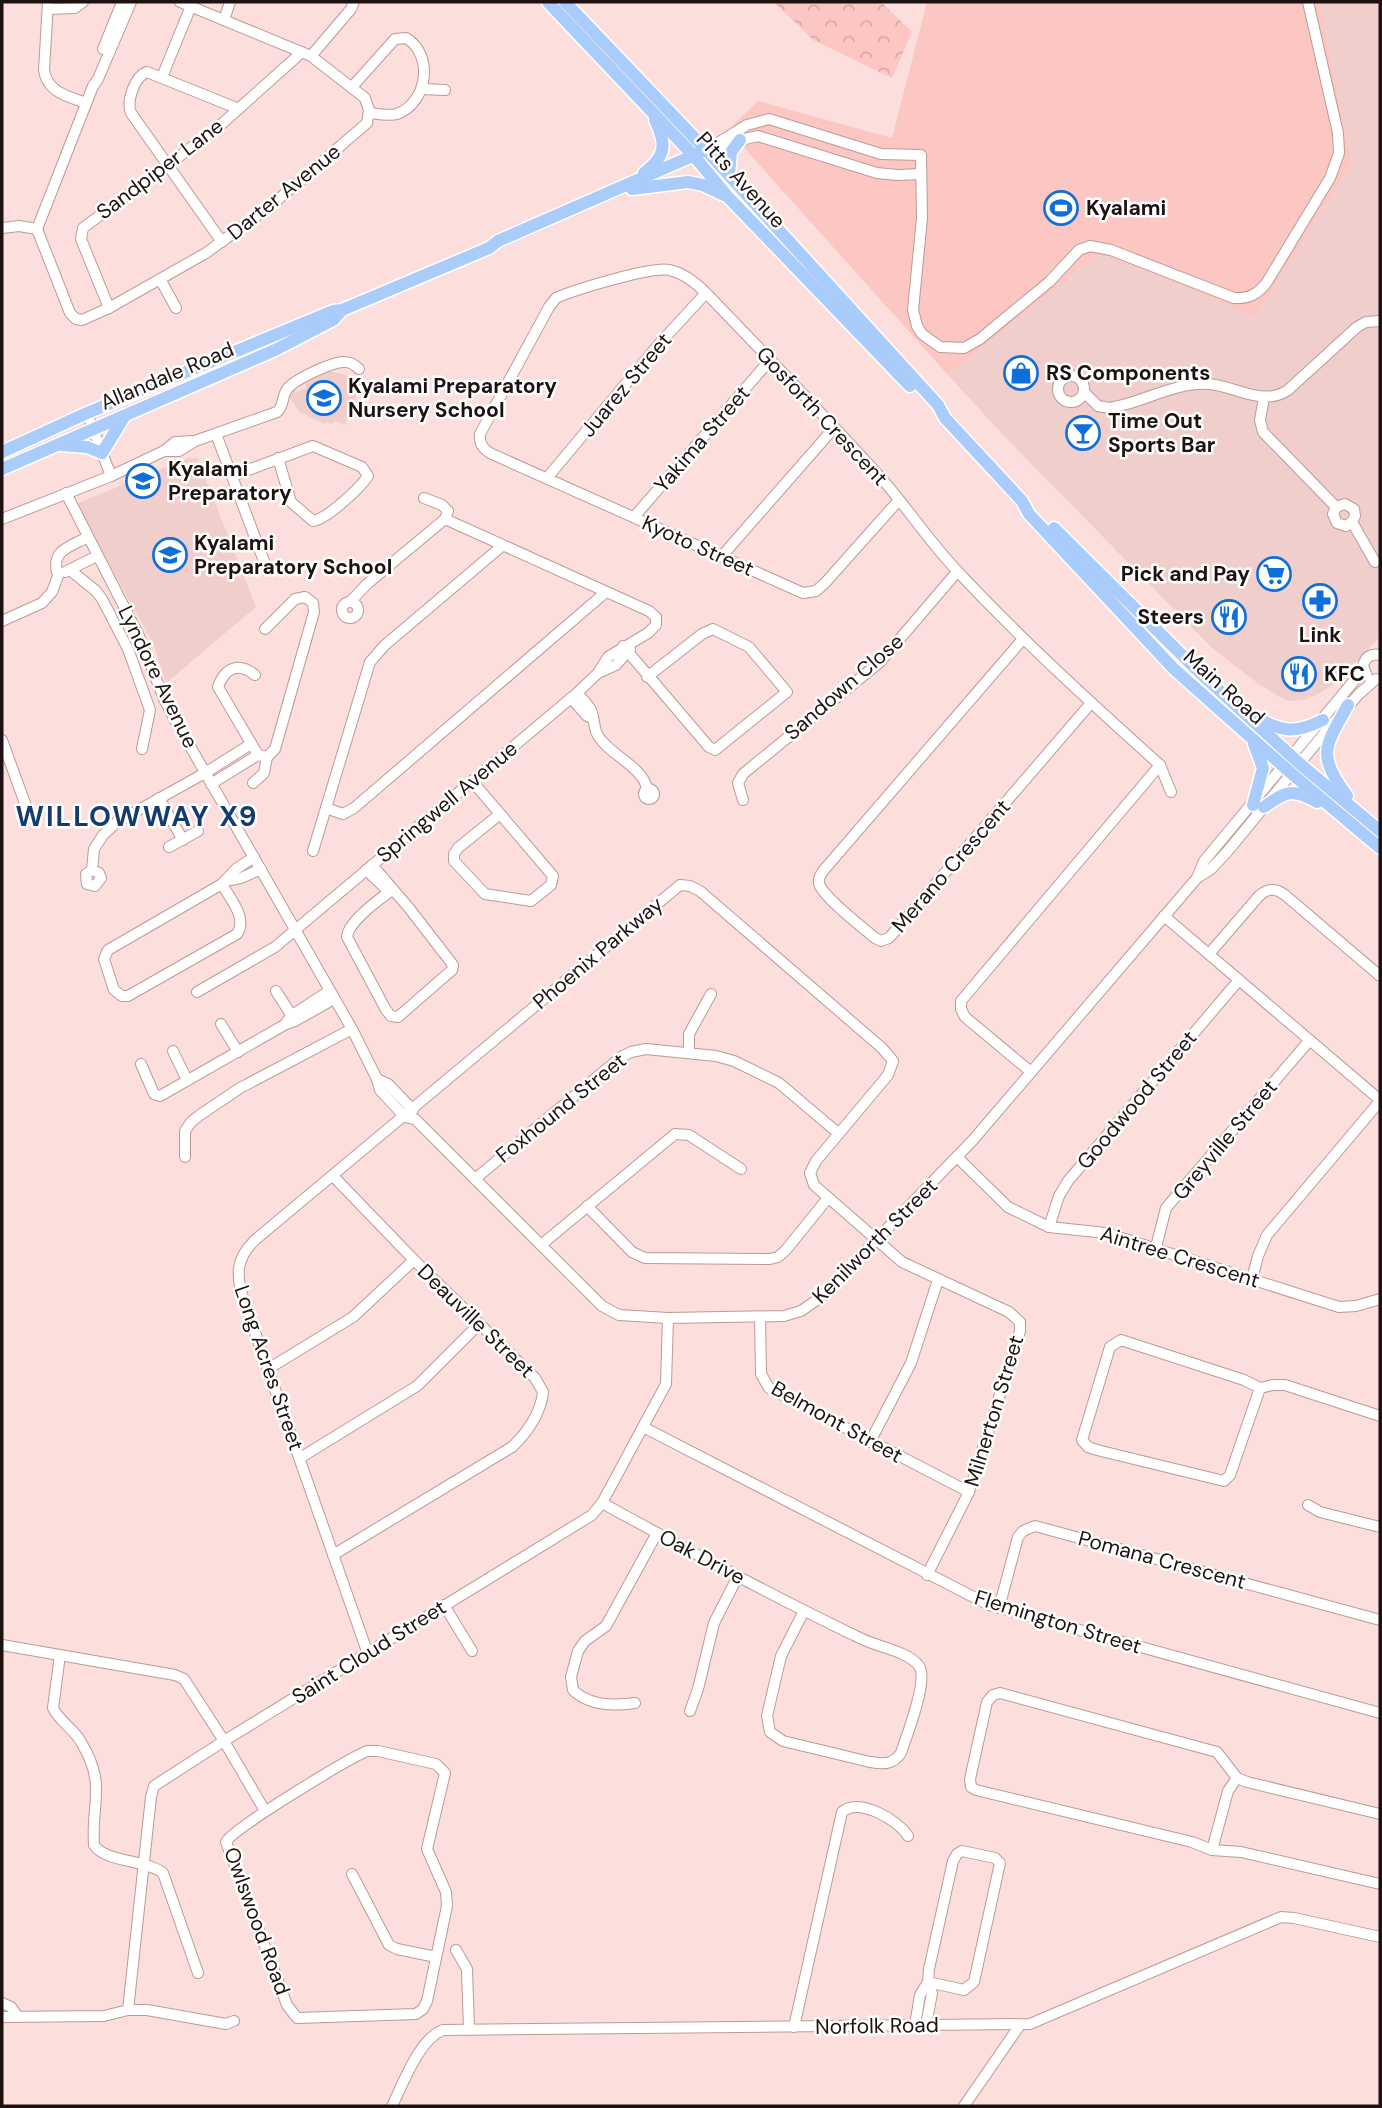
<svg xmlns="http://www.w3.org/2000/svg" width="1382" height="2108" font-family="'DM Sans',sans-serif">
	<defs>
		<pattern id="forest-crowns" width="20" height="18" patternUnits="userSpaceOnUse" patternTransform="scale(1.75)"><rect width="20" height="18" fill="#fcc6c3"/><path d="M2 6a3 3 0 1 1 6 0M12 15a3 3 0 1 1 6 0" fill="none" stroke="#d8a9a6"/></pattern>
	</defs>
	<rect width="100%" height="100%" fill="#fcdfdd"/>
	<g fill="#f0cecb">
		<path d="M1319 2H1380V637L1336 683 1316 695 1303 700 1287 701 1260 685 1212 648 1004 436 948 375 1095 257 1102 254 1255 317 1352 163Z"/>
		<path d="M330 371 359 379 362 382 345 425 335 421 332 424 326 422 325 424 300 412 287 394 295 388 296 392 306 388 305 382Z"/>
		<path d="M191 457 193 459 197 457 256 607 166 683 153 643 76 504Z"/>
	</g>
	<path fill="url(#forest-crowns)" d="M774 2H881L912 32 892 78 813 40Z"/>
	<path fill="#fcc6c3" d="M927 2H1319L1352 163 1255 317 1102 254 1095 257 948 375 728 130 758 101 892 138Z"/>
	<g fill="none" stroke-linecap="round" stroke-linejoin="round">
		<g stroke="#bb9a97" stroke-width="12">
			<g id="minor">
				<path d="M48 2 44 70C47 92 67 96 86 103"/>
				<path d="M48 9 75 8 83 2"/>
				<path d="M224 20 230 2"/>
				<path d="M103 49 122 2"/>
				<path d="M311 56 351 9 354 2"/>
				<path d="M162 77 191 6"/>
				<path d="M352 87 395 39 406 38C434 54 428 103 397 114 389 116 378 114 370 113"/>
				<path d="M422 89 445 90"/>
				<path d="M706 150 747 125 769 119 881 154 921 155 922 218 913 310 917 326 922 334 940 347 964 348 980 339 1049 282 1079 250 1090 246 1111 250 1234 298C1249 299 1258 294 1267 282L1330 178 1339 153 1338 133 1308 2"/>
				<path d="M712 156 740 140 758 136 877 173 897 175 921 174"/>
				<path d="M2 228 19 226 37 229"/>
				<path d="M37 229 70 313 76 319 82 320 109 308 206 253 274 203 367 123 369 110 365 98 311 56 180 2"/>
				<path d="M37 229 93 86 98 79 131 2"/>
				<path d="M222 242 131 113C126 101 135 76 147 72L239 109"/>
				<path d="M160 279 176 308"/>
				<path d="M109 308 81 239 83 228 216 129 302 52"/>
				<circle cx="1071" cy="389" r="13"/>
				<path d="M1084 392 1098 406 1109 408C1143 403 1173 382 1209 384 1235 386 1264 407 1288 390L1357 327 1366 322 1380 321"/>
				<path d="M1264 397 1260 420 1263 432 1336 507"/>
				<path d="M87 413 111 476"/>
				<path d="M216 434 265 564"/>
				<path d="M164 451H179L195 441 277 412C285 405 281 396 288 388 296 379 333 361 345 362 351 362 355 365 359 369"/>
				<path d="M232 476 313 446 362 467 368 476C360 488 327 519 313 521L291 502 278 458"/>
				<path d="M547 478 659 344 706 293"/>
				<path d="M66 493 139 636 165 701 175 720 352 1029 377 1079 380 1090 405 1117 415 1119 602 1306 619 1315 668 1318 784 1316 801 1311 821 1297 973 1140 1197 878 1211 869 1227 852 1332 724 1359 694 1376 679"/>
				<path d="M899 500 825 583 816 591 803 593 492 454C483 449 479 444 480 434L549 307 556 298C574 290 652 266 669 270 684 273 696 283 706 293 765 354 825 416 882 479 909 510 931 544 960 574 1023 641 1091 703 1160 765L1171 792"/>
				<path d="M634 517 770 360"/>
				<path d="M2 519 111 476 164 451 175 442 195 441"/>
				<path d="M1352 522 1346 526 1337 523 1333 514 1336 507 1345 504 1354 509 1355 516 1352 522 1375 562"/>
				<path d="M721 557 834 428"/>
				<path d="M70 570 96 591 102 599 128 649 150 710 142 749"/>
				<path d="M65 572 97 556"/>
				<path d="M350 602 367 584 445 519 448 511 442 505 424 498"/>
				<circle cx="350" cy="610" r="8"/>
				<path d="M2 621 42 603 52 592 58 576C50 550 68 548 88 537"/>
				<path d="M1023 639 823 871C820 876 817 880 820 886 827 900 862 927 875 938L881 941 889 938 1091 703"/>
				<path d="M623 646 709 747 715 750 787 692 749 647 713 629 702 634 647 677"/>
				<path d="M598 673 616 665 630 649"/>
				<path d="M255 675C239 662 225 667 218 687L258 755 267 757 275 749 314 612 313 603 305 597 295 599 265 629"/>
				<path d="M1367 676 1363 666C1365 657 1371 653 1380 655"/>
				<path d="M577 693C581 698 588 704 591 710 596 722 592 730 602 741 615 757 644 769 647 789"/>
				<path d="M571 698 587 716 593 718"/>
				<path d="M2 740 30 817"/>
				<path d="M472 781 553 876 551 885 531 901 485 894 454 861V854L458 848 500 814"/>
				<path d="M253 783 264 773 267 757"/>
				<path d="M211 784 258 755"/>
				<circle cx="649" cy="794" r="5"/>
				<path d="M159 798 183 840"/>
				<path d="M743 800 738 783 743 774 880 662 957 572"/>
				<path d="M326 808 343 814 354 808 606 592"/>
				<path d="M169 847 198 831"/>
				<path d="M313 851 370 662 385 645 502 546"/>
				<path d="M372 865 409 908 453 965 452 970 398 1017 391 1016 386 1010 347 937C348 921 380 899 393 889"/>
				<path d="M92 870 99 873 101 878 95 886 87 884 86 874 92 870 94 849 103 835 117 822 205 773 251 744"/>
				<path d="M366 870 387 890"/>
				<path d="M1197 878 1204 861 1363 670"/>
				<path d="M225 881 241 878 261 869"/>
				<path d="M222 884C230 899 248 918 237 934L128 996H122L114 990 104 959 108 950 222 884 236 869 254 857"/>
				<path d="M1164 916 1380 1100"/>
				<path d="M1209 954 1259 896C1268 888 1275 888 1285 895L1380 976"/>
				<path d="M276 991 295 1021"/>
				<path d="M197 992 275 947 577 693 598 673 608 657 648 633 656 625V617L649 611 445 519"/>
				<path d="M286 1023 291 1016 329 991"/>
				<path d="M221 1024 238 1052"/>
				<path d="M173 1051 187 1080"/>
				<path d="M689 1052V1034L711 994"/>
				<path d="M141 1064 154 1094 160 1096 286 1024 295 1021 334 999"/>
				<path d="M1031 1072 965 1017 961 1009V1001L1160 765"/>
				<path d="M377 1079 388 1084 413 1110"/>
				<path d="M185 1157V1131L191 1122 200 1115 240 1088 352 1029"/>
				<path d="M957 1157 1008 1207 1049 1227 1106 1233 1339 1307 1356 1306 1380 1299"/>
				<path d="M333 1176 414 1260 535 1378 543 1392C541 1413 527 1433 512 1447L333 1555"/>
				<path d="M475 1179 621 1057 631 1052 646 1049 716 1056 734 1061 779 1083 838 1133"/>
				<path d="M587 1206 632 1252 645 1258 770 1259 778 1257 785 1251 828 1198"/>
				<path d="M1049 1227 1059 1196 1068 1181 1239 980"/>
				<path d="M541 1245 675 1134 689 1135 741 1169"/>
				<path d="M1156 1247 1166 1208 1309 1041"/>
				<path d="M1252 1279 1258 1256 1267 1235 1380 1101"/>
				<path d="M760 1317 761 1374 769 1388 969 1492"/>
				<path d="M268 1369 353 1317 414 1260"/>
				<path d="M1260 1388 1230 1475 1224 1481 1097 1450 1088 1447 1082 1440 1110 1347 1121 1340 1244 1380 1260 1388 1273 1385H1285L1380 1416"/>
				<path d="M643 1427 989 1605 1380 1713"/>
				<path d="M870 1442 911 1363 938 1280"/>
				<path d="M300 1458 417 1386 479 1324"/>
				<path d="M602 1503C688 1550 774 1597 862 1639 878 1647 908 1651 919 1666 929 1680 906 1737 901 1753 893 1765 883 1764 870 1762L783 1741 770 1732 767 1716 781 1656 804 1611"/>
				<path d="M1308 1505 1320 1512 1380 1527"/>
				<path d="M444 1605 472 1651"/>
				<path d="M999 1608 1018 1537 1023 1531 1035 1526 1380 1620"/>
				<path d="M2 1645 175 1675 184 1679 224 1741 265 1811"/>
				<path d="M368 1654 244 1301C236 1276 235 1259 255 1240L680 885 690 886 700 891 882 1048 893 1061 888 1075 816 1161 810 1173 814 1185 902 1262 1009 1312 1020 1322V1331L969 1492 927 1575"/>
				<path d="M60 1655 53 1708C59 1721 74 1729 81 1742 107 1785 91 1802 94 1845 106 1863 145 1859 163 1873L198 1973"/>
				<path d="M635 1703C614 1706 589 1706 573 1690L571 1677 578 1651 585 1641 606 1626 657 1533"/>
				<path d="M690 1711 698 1689 714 1623 738 1576"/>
				<path d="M367 1751H378L436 1764 445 1773 427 1849 446 1892 447 1906 427 2001 423 2009 416 2014 297 2018 287 2005 226 1842C232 1829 348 1759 367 1751Z"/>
				<path d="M1380 1814 1247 1782 1237 1778 1217 1752 1000 1693 993 1695 987 1702 970 1779 971 1787 976 1790 1192 1842 1212 1850 1241 1852 1380 1884"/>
				<path d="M1212 1850 1228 1791 1237 1778"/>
				<path d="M962 1851 995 1858 1000 1863 974 1982 964 1990 928 1982 929 1969 953 1861 957 1854Z"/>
				<path d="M352 1874 389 1945 397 1949 436 1957"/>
				<path d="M456 1950 467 1969 469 2029"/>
				<path d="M2 2003 11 2007 18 2017"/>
				<path d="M128 2010 151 1797 154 1786 224 1741 592 1515 602 1503 666 1384 668 1318"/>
				<path d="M2 2017 104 2016 128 2010H147L226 2024 234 2021"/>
				<path d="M915 2025 920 1995 928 1982 932 1993 926 2025"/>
				<path d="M794 2027 842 1812C859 1797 898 1820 908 1836"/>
				<path d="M392 2106C403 2084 419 2039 443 2030L1030 2024 1281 1917 1294 1918 1380 1937"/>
				<path d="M964 2106 1020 2025"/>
			</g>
		</g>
		<g stroke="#fff" stroke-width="15">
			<g id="major">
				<path d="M548 2 694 156 728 197 910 386"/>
				<path d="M565 2 706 150 938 405 945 418 1022 501 1029 514 1174 669 1292 774 1380 848"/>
				<path d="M644 173C666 156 667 145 655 120"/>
				<path d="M729 175 731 152 740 140"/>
				<path d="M632 189 688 182 703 185 724 195"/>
				<path d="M61 445 87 447 102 453 124 417"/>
				<path d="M2 452 87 413 333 311 342 310 489 248 498 241 706 150"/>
				<path d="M2 469 275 350 333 320 342 310"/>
				<path d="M1054 528 1198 671 1300 764 1380 831"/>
				<path d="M1258 718C1283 733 1297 733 1323 720"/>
				<path d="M1347 796C1317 754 1324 748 1348 705"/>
				<path d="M1253 805 1263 768 1254 744"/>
				<path d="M1264 807C1286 791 1292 788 1317 802"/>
			</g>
		</g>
		<use href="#minor" stroke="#fff" stroke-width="10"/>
		<use href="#major" stroke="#a9ccfb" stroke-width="12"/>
	</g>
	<defs>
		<g id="stadium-ring" transform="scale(1.75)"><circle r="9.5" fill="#fff" stroke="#0d6fd7" stroke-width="1.5"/><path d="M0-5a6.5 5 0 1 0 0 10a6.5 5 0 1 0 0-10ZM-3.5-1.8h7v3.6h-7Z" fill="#0d6fd7"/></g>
		<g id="shop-ring" transform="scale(1.75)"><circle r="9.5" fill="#fff" stroke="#0d6fd7" stroke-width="1.5"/><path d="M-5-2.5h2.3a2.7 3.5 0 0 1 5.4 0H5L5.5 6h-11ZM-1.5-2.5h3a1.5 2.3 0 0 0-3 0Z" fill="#0d6fd7"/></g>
		<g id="school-ring" transform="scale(1.75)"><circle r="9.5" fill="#fff" stroke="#0d6fd7" stroke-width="1.5"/><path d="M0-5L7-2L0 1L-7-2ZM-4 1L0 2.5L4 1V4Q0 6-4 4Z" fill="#0d6fd7"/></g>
		<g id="bar-ring" transform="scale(1.75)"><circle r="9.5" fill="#fff" stroke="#0d6fd7" stroke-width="1.5"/><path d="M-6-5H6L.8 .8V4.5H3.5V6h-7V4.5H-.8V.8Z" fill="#0d6fd7"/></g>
		<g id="supermarket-ring" transform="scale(1.75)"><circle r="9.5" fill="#fff" stroke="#0d6fd7" stroke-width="1.5"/><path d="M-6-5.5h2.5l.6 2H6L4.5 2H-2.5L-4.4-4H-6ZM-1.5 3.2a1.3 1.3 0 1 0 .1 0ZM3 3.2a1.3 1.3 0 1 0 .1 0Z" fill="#0d6fd7"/></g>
		<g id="pharmacy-ring" transform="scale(1.75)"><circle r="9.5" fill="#fff" stroke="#0d6fd7" stroke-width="1.5"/><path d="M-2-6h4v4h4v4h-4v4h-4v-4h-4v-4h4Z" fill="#0d6fd7"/></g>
		<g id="restaurant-ring" transform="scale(1.75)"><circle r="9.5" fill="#fff" stroke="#0d6fd7" stroke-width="1.5"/><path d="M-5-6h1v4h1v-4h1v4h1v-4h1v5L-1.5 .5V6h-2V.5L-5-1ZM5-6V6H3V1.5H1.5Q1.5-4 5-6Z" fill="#0d6fd7"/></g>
	</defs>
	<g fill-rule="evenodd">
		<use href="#stadium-ring" x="1061" y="208"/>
		<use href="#shop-ring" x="1021" y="373"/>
		<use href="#school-ring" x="324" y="398"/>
		<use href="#bar-ring" x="1083" y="433"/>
		<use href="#school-ring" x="143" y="481"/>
		<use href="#school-ring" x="170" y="555"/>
		<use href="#supermarket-ring" x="1274" y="574"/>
		<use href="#pharmacy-ring" x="1320" y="601"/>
		<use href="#restaurant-ring" x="1229" y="617"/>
		<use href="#restaurant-ring" x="1299" y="674"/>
	</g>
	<g text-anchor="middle" stroke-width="5" stroke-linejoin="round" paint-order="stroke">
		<g font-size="21" fill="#1d1211" stroke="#fff">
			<text transform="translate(160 169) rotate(-37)" y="7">Sandpiper Lane</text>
			<text transform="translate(741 180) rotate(48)" y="7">Pitts Avenue</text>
			<text transform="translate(284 192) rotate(-39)" y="7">Darter Avenue</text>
			<text transform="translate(167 376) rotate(-23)" y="7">Allandale Road</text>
			<text transform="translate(626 385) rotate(-50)" y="7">Juarez Street</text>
			<text transform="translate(822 416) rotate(47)" y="7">Gosforth Crescent</text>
			<text transform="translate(702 439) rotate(-49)" y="7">Yakima Street</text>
			<text transform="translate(698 546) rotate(24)" y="7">Kyoto Street</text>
			<text transform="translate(158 677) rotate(64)" y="7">Lyndore Avenue</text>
			<text transform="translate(844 687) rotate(-41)" y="7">Sandown Close</text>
			<text transform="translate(1224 687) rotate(42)" y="7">Main Road</text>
			<text transform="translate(447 802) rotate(-40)" y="7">Springwell Avenue</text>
			<text transform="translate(951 866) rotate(-49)" y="7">Merano Crescent</text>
			<text transform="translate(598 953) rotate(-40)" y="7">Phoenix Parkway</text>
			<text transform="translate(1137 1100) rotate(-50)" y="7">Goodwood Street</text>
			<text transform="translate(561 1108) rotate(-39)" y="7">Foxhound Street</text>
			<text transform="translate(1225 1140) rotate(-50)" y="7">Greyville Street</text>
			<text transform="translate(875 1241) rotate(-45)" y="7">Kenilworth Street</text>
			<text transform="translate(1180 1257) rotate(17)" y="7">Aintree Crescent</text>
			<text transform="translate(476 1321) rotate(44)" y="7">Deauville Street</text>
			<text transform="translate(269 1368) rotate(71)" y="7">Long Acres Street</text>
			<text transform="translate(994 1411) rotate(-73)" y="7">Milnerton Street</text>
			<text transform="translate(837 1422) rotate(29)" y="7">Belmont Street</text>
			<text transform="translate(702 1557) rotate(28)" y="7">Oak Drive</text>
			<text transform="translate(1162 1560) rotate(15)" y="7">Pomana Crescent</text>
			<text transform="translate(1058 1622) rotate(17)" y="7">Flemington Street</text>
			<text transform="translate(369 1652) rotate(-32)" y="7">Saint Cloud Street</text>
			<text transform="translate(257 1921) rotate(70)" y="7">Owlswood Road</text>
			<text transform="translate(877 2026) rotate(-1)" y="7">Norfolk Road</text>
		</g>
		<g font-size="21" font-weight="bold" fill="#1d1211" stroke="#fff" text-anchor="start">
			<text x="1086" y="215">Kyalami</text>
			<text x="1046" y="380">RS Components</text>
			<text x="348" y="393">Kyalami Preparatory<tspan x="348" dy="24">Nursery School</tspan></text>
			<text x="1108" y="428">Time Out<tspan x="1108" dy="24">Sports Bar</tspan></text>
			<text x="168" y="476">Kyalami<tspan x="168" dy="24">Preparatory</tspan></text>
			<text x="194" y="550">Kyalami<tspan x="194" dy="24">Preparatory School</tspan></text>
			<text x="1250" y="581" text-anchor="end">Pick and Pay</text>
			<text x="1204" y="624" text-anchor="end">Steers</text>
			<text x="1320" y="642" text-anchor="middle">Link</text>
			<text x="1324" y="681">KFC</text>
		</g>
		<g font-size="28" font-weight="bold" letter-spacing="2" fill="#123c6f" stroke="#fff">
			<text x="137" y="826">WILLOWWAY X9</text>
		</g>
	</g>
	<rect width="1382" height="2108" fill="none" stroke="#1d1211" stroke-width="7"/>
</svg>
